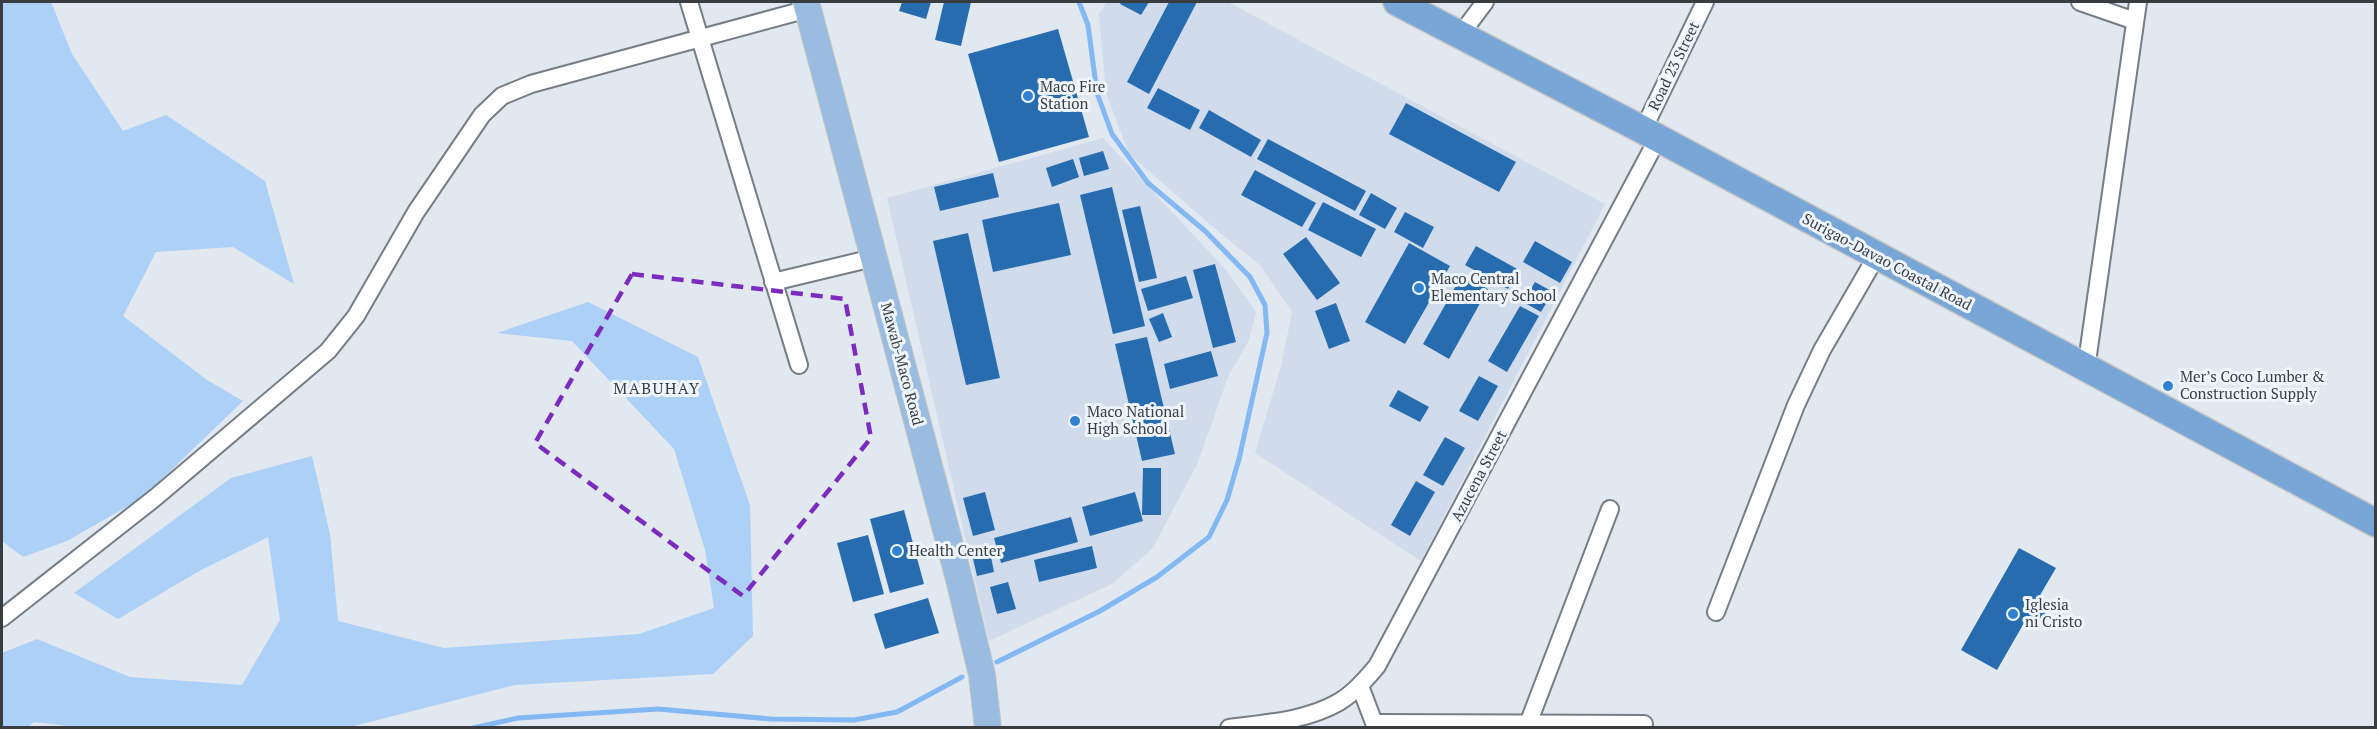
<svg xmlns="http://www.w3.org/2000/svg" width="2377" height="729" font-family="'PT Serif',serif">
	<rect width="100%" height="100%" fill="#e1e8f0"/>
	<g fill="#d0dceb">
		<path d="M1107 2H1228L1605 204 1421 561 1255 453 1281 366 1292 312 1260 265 1226 238 1129 154 1106 93 1099 14Z"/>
		<path d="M1103 138 1227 271 1256 312 1249 340 1228 377 1197 465 1152 549 1112 584 989 641 887 198Z"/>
	</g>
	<g fill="#add0f7">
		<path d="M2 2H51L72 54 123 131 166 115 265 181 294 284 233 247 156 252 123 316 207 380 243 401 142 498 67 541 23 557 2 541Z"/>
		<path d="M588 302 698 357 750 505 753 636 713 674 515 685 350 727 84 728 34 722 28 727H2V653L37 639 130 677 242 685 280 620 268 537 199 571 118 619 74 593 231 478 312 456 330 534 338 621 444 648 639 634 714 608 705 550 674 449 572 341 497 333Z"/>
	</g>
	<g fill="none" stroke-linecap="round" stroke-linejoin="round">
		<g stroke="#83b8f3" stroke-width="5">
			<path d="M997 662 1100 611 1157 577 1209 537 1227 500 1239 459 1267 333 1265 305 1250 277 1205 231 1148 183 1112 134 1097 93 1088 25 1079 2"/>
			<path d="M473 728 518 718 658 709 771 719 854 720 897 712 962 677"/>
		</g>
	</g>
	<g fill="#286cb0">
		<path d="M902 2H931L926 19 899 11Z"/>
		<path d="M944 2H971L961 46 935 40Z"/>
		<path d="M1121 2H1149L1141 15 1120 4Z"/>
		<path d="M1169 2H1197L1149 94 1127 82Z"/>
		<path d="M1058 29 1089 137 999 162 968 54Z"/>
		<path d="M1158 88 1200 110 1190 130 1147 108Z"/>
		<path d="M1406 103 1516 162 1499 192 1389 134Z"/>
		<path d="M1209 110 1261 140 1251 157 1199 128Z"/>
		<path d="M1268 139 1366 191 1355 211 1257 159Z"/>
		<path d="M1103 151 1109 169 1084 176 1079 158Z"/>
		<path d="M1073 159 1079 177 1052 187 1046 168Z"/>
		<path d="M1255 170 1316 203 1302 227 1241 195Z"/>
		<path d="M993 173 999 197 940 211 934 187Z"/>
		<path d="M1112 187 1145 326 1113 334 1080 195Z"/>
		<path d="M1371 193 1397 208 1385 229 1359 215Z"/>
		<path d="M1323 202 1376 229 1361 257 1308 230Z"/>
		<path d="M1059 203 1071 255 993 272 982 220Z"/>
		<path d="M1140 206 1157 278 1139 282 1122 210Z"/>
		<path d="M1405 212 1434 227 1423 248 1394 232Z"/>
		<path d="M968 233 1000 378 966 385 933 241Z"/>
		<path d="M1306 237 1340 283 1317 300 1283 254Z"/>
		<path d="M1535 241 1572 262 1560 283 1523 262Z"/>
		<path d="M1409 243 1450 266 1405 344 1365 322Z"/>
		<path d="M1476 246 1519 270 1508 289 1465 265Z"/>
		<path d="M1215 264 1236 342 1213 348 1193 270Z"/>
		<path d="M1462 275 1488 289 1449 359 1423 344Z"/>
		<path d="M1186 276 1193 298 1148 311 1141 289Z"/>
		<path d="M1535 282 1553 292 1541 312 1523 302Z"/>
		<path d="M1336 303 1350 341 1329 349 1315 311Z"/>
		<path d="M1520 306 1539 316 1507 372 1488 361Z"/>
		<path d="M1163 313 1172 337 1159 342 1149 319Z"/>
		<path d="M1147 337 1175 454 1142 461 1115 344Z"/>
		<path d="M1211 351 1218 376 1170 389 1164 364Z"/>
		<path d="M1479 376 1498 386 1478 421 1459 411Z"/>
		<path d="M1398 390 1429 407 1420 422 1389 406Z"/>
		<path d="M1445 437 1465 448 1443 486 1423 475Z"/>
		<path d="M1143 468H1161V515H1142Z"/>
		<path d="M1416 481 1435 492 1410 536 1391 525Z"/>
		<path d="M985 492 995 530 973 536 963 498Z"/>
		<path d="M1135 492 1143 521 1090 536 1082 507Z"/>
		<path d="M904 510 924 584 890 593 870 519Z"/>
		<path d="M1071 517 1078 542 1001 563 994 538Z"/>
		<path d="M868 535 884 594 853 602 837 543Z"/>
		<path d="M989 546 994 572 977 576 971 550Z"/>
		<path d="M1092 546 1097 568 1039 582 1034 560Z"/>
		<path d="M2019 548 2056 568 2036 602 2049 609 2037 630 2024 623 1997 670 1961 650Z"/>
		<path d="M1008 582 1016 609 997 614 990 587Z"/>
		<path d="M928 598 939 633 885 649 874 614Z"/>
	</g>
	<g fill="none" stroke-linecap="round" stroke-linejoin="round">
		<g stroke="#767d84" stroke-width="20">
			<g id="minor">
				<path d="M689 2 799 365"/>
				<path d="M2080 2 2135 21"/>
				<path d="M1461 34 1485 2"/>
				<path d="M1643 130 1705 2"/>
				<path d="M773 282 873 258"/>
				<path d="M2086 369 2138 2"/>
				<path d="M1716 612 1796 405 1822 350 1876 257"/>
				<path d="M2 618 156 497 328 351 356 316 416 212 482 115 502 96 531 84 808 9"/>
				<path d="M1360 686 1376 728"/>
				<path d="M1375 723 1644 724"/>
				<path d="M1528 724 1610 509"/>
				<path d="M1229 728C1266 723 1306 721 1339 702 1354 693 1366 679 1377 666L1658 138"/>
			</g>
		</g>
		<g stroke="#c4c5c6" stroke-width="28">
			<path id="primary" d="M806 2 959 579 982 675 988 728"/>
		</g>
		<g stroke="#c4c5c6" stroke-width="30">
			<path id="trunk" d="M1397 2 1643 130 2376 523"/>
		</g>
		<use href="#minor" stroke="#fff" stroke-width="16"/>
		<use href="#primary" stroke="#9abce0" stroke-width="26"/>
		<use href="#trunk" stroke="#78a6d6" stroke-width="27"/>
	</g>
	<path fill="none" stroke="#7b2cbf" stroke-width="4.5" stroke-dasharray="12 8" stroke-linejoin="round" d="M632 274 845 299 871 438 743 596 535 443Z"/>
	<g fill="#3181d0" stroke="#eef5fe" stroke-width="2">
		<circle cx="1028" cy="96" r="6"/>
		<circle cx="1419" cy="288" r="6"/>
		<circle cx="2168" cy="386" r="6"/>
		<circle cx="1075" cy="421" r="6"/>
		<circle cx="897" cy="551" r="6"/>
		<circle cx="2013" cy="614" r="6"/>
	</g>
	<g text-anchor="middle" stroke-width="6" stroke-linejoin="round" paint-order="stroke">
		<g font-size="15" fill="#3a3d40" stroke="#eef5fe">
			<text transform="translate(1674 66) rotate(-64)" y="5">Road 23 Street</text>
			<text transform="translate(1887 262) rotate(28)" y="5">Surigao-Davao Coastal Road</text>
			<text transform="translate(902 364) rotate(75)" y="5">Mawab-Maco Road</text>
			<text transform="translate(1479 476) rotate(-62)" y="5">Azucena Street</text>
		</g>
		<g font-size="15" fill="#3a3d40" stroke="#eef5fe" text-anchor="start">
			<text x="1040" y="92">Maco Fire<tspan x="1040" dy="17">Station</tspan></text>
			<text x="1431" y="284">Maco Central<tspan x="1431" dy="17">Elementary School</tspan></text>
			<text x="2180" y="382">Mer’s Coco Lumber &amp;<tspan x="2180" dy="17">Construction Supply</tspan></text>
			<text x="1087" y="417">Maco National<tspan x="1087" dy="17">High School</tspan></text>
			<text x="909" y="556">Health Center</text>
			<text x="2025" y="610">Iglesia<tspan x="2025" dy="17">ni Cristo</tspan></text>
		</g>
		<g font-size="16" letter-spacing="1.5" fill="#3a3d40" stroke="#eef5fe">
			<text x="657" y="394">MABUHAY</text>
		</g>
	</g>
	<rect width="2377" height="729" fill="none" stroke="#3a3d40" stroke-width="6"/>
</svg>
